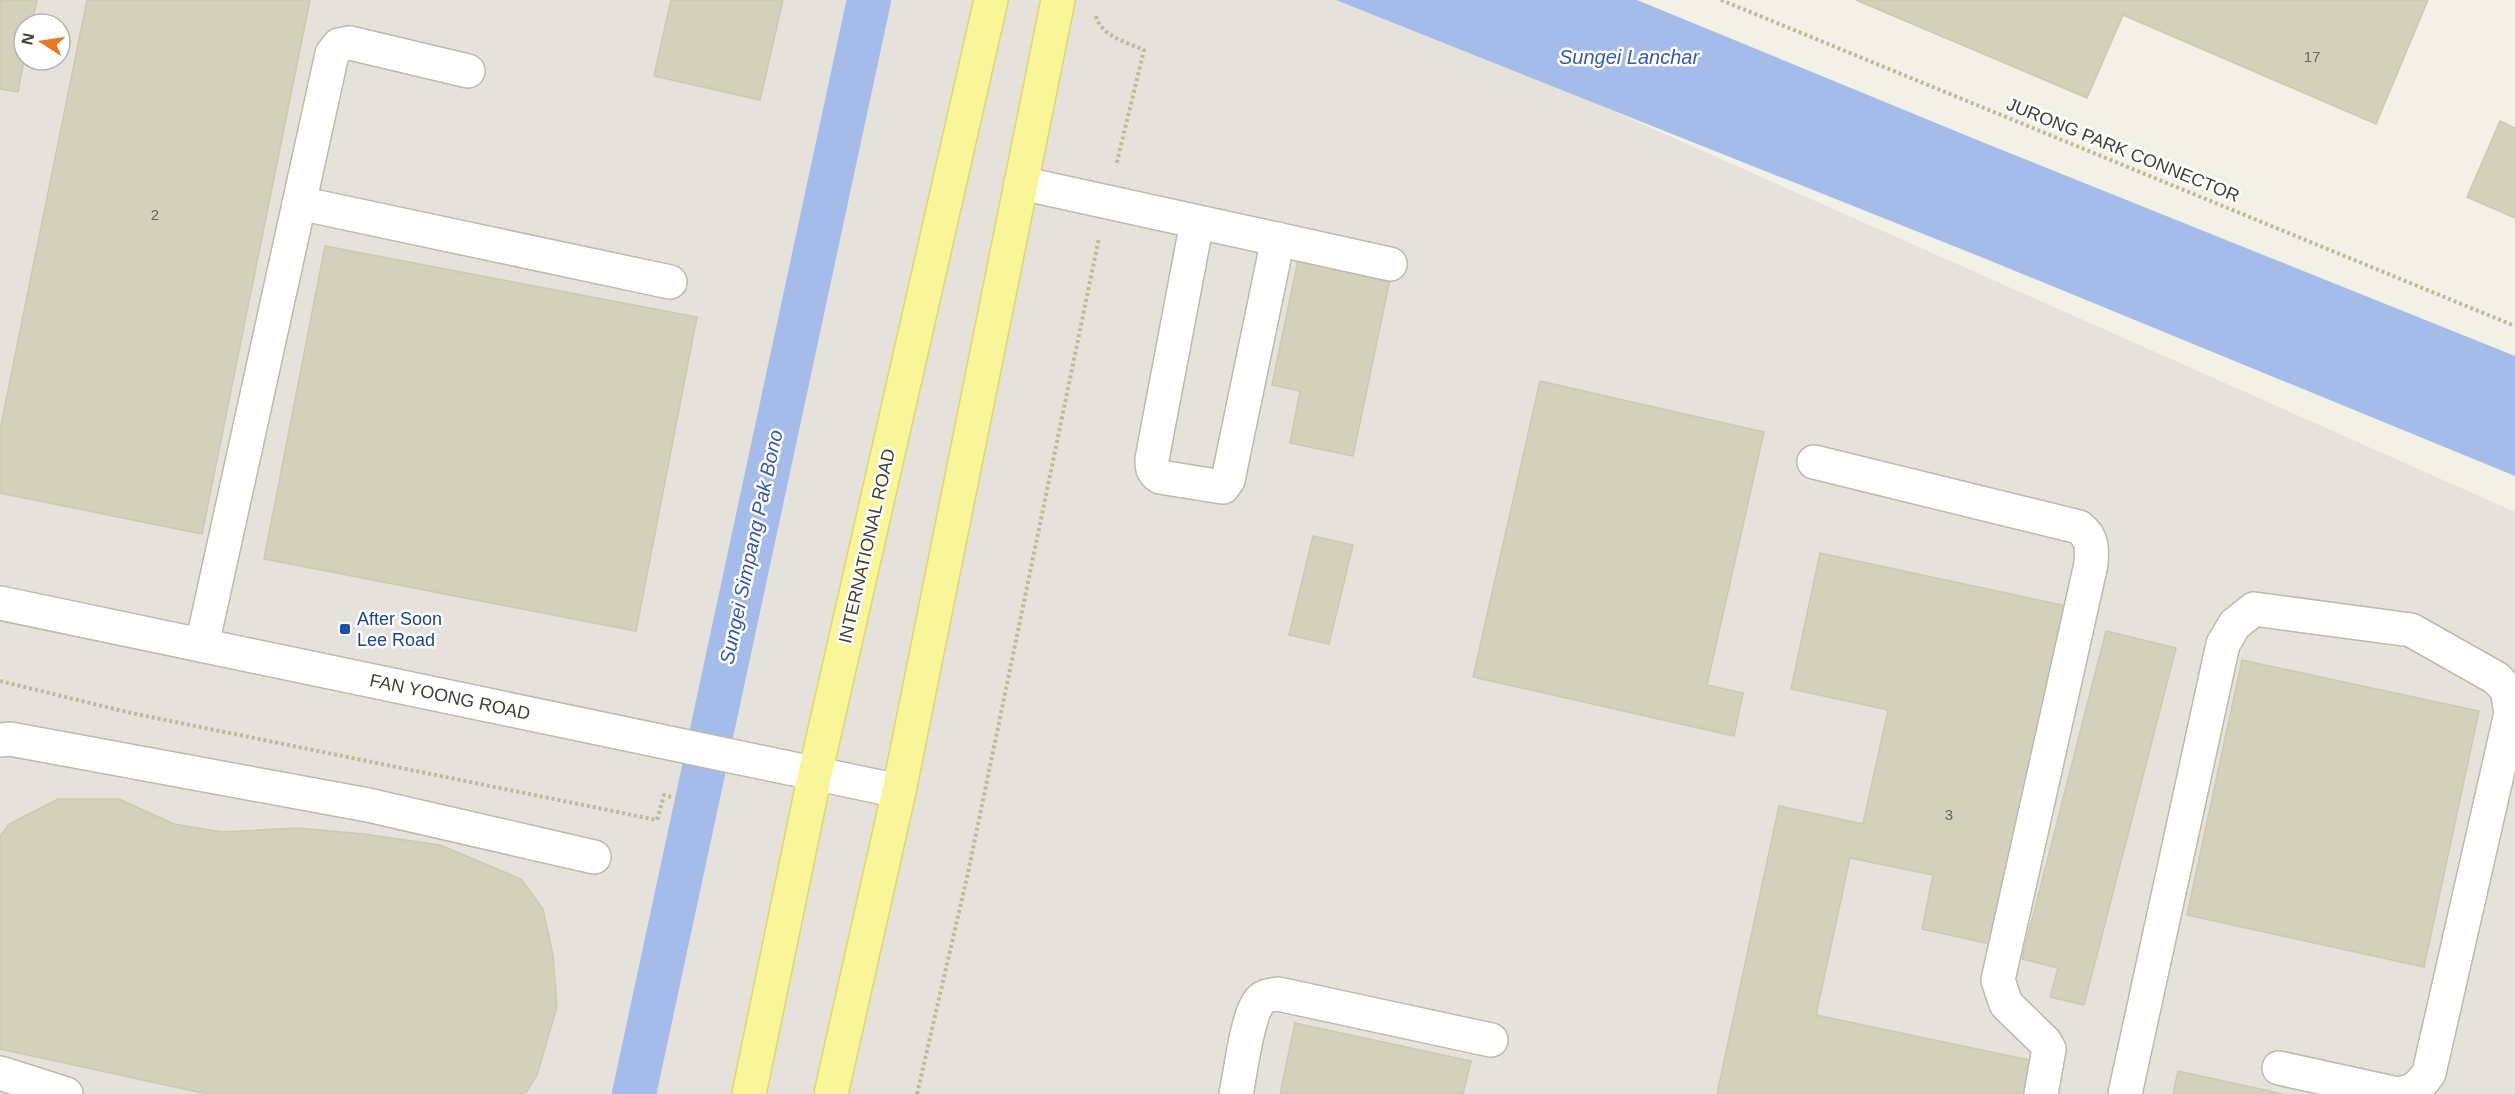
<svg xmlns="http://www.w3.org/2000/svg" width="2515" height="1094" font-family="Arial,sans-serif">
	<rect width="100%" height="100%" fill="#f2f1e6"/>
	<path fill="#e4e2da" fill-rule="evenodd" d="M0 0H1363L2515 512V1094H0ZM24 24H60V60H24Z"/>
	<path fill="#a5bceb" d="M1336 0H1637L1987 144 2515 356V476L1986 259Z"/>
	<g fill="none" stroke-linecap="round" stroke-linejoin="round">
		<path stroke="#a5bceb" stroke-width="44" d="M634 1094 869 0"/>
	</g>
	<g fill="#d3d0bc" stroke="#cdc9af" stroke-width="1.5">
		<path d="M0 0H37L32 24H24V60L18 92 0 89Z"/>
		<path d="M87 0H310L202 534 0 493V430Z"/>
		<path d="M671 0H783L760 100 654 76Z"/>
		<path d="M1856 0H2428L2376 124 2123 15 2087 98Z"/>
		<path d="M2500 121 2515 128V218L2467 197Z"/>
		<path d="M325 246 697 317 636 631 264 559Z"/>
		<path d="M1298 260 1390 279 1353 456 1290 443 1300 391 1272 385Z"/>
		<path d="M1540 381 1764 432 1707 685 1743 693 1734 736 1473 677Z"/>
		<path d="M1313 536 1353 545 1329 644 1289 635Z"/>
		<path d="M1820 553 2076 608 2004 947 1922 929 1933 875 1850 858 1816 1015 2039 1062 2032 1094H1717L1779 806 1863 824 1888 710 1791 689Z"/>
		<path d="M2106 631 2176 648 2084 1005 2050 997 2058 968 2022 959Z"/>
		<path d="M2242 660 2479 711 2424 967 2187 915Z"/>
		<path d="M58 799H119L174 824 222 832 297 828 364 834 440 845 521 879 543 909 553 955 557 1007 537 1075 525 1094H207L0 1049V836L9 824Z"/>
		<path d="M1295 1023 1471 1061 1463 1094H1280Z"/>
		<path d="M2178 1071 2283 1094H2173Z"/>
	</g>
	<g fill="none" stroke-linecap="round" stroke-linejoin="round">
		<g stroke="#bcbba9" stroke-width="36">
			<g id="minor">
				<path d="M1021 183 1390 264"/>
				<path d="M299 203 670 282"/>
				<path d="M1197 222 1152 459C1152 467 1152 472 1160 477L1216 486 1223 487 1228 480 1278 239"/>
				<path d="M1814 462 2079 527C2093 538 2092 549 2091 564L1998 980 2006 1004 2045 1042 2049 1049 2041 1094"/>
				<path d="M0 603 899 791"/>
				<path d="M202 645 332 54 339 45 350 43 468 71"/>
				<path d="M0 740 10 739 368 805 594 857"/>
				<path d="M0 1073 66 1094"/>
				<path d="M1236 1094C1241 1071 1246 1022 1258 1003 1262 996 1270 995 1278 994L1491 1040"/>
				<path d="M2125 1094 2223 644 2235 624 2254 609 2411 630 2496 678 2507 689 2511 713 2429 1073C2420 1086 2414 1092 2398 1094L2279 1068"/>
			</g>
		</g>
		<g stroke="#dcd869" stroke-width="36">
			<g id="major">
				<path d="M749 1094 815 774 991 0"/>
				<path d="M831 1094 899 791 1058 0"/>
			</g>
		</g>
		<g stroke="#bdba9b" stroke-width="4" stroke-dasharray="3 3" stroke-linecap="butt">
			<path d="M1721 0 2515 326"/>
			<path d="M1096 16C1101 36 1126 42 1144 50L1116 166"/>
			<path d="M0 681 131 713 657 820 664 795 671 797"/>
			<path d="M917 1094 968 873 1099 238"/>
		</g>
		<use href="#minor" stroke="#fff" stroke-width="33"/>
		<use href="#major" stroke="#f8f698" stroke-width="33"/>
	</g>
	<rect fill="#1a4fb4" stroke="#fff" stroke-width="2" x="339" y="623" width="12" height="12" rx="3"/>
	<g text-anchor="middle" stroke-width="5" stroke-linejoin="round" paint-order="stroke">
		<g font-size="15" fill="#686657">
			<text x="2312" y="62">17</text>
			<text x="155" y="220">2</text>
			<text x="1949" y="820">3</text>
		</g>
		<g font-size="18" fill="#444235" stroke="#fff">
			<text transform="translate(2123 150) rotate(22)" y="6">JURONG PARK CONNECTOR</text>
			<text transform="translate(867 546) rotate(-77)" y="6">INTERNATIONAL ROAD</text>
			<text transform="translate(450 697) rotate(12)" y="6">FAN YOONG ROAD</text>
		</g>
		<g font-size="18" fill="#164399" stroke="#fff" text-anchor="start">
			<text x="357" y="625">After Soon<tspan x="357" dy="21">Lee Road</tspan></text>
		</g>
		<g font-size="20" font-style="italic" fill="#3659a9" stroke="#fff">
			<text x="1629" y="64">Sungei Lanchar</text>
			<text transform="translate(751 547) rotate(-78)" y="7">Sungei Simpang Pak Bono</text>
		</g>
	</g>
	<g transform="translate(42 42) rotate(282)"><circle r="28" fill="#ffffff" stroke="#b4b3ae" stroke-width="1.5"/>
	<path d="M0-4.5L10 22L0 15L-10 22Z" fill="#ed7722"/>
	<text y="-9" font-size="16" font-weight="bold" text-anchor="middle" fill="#444235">N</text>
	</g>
</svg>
